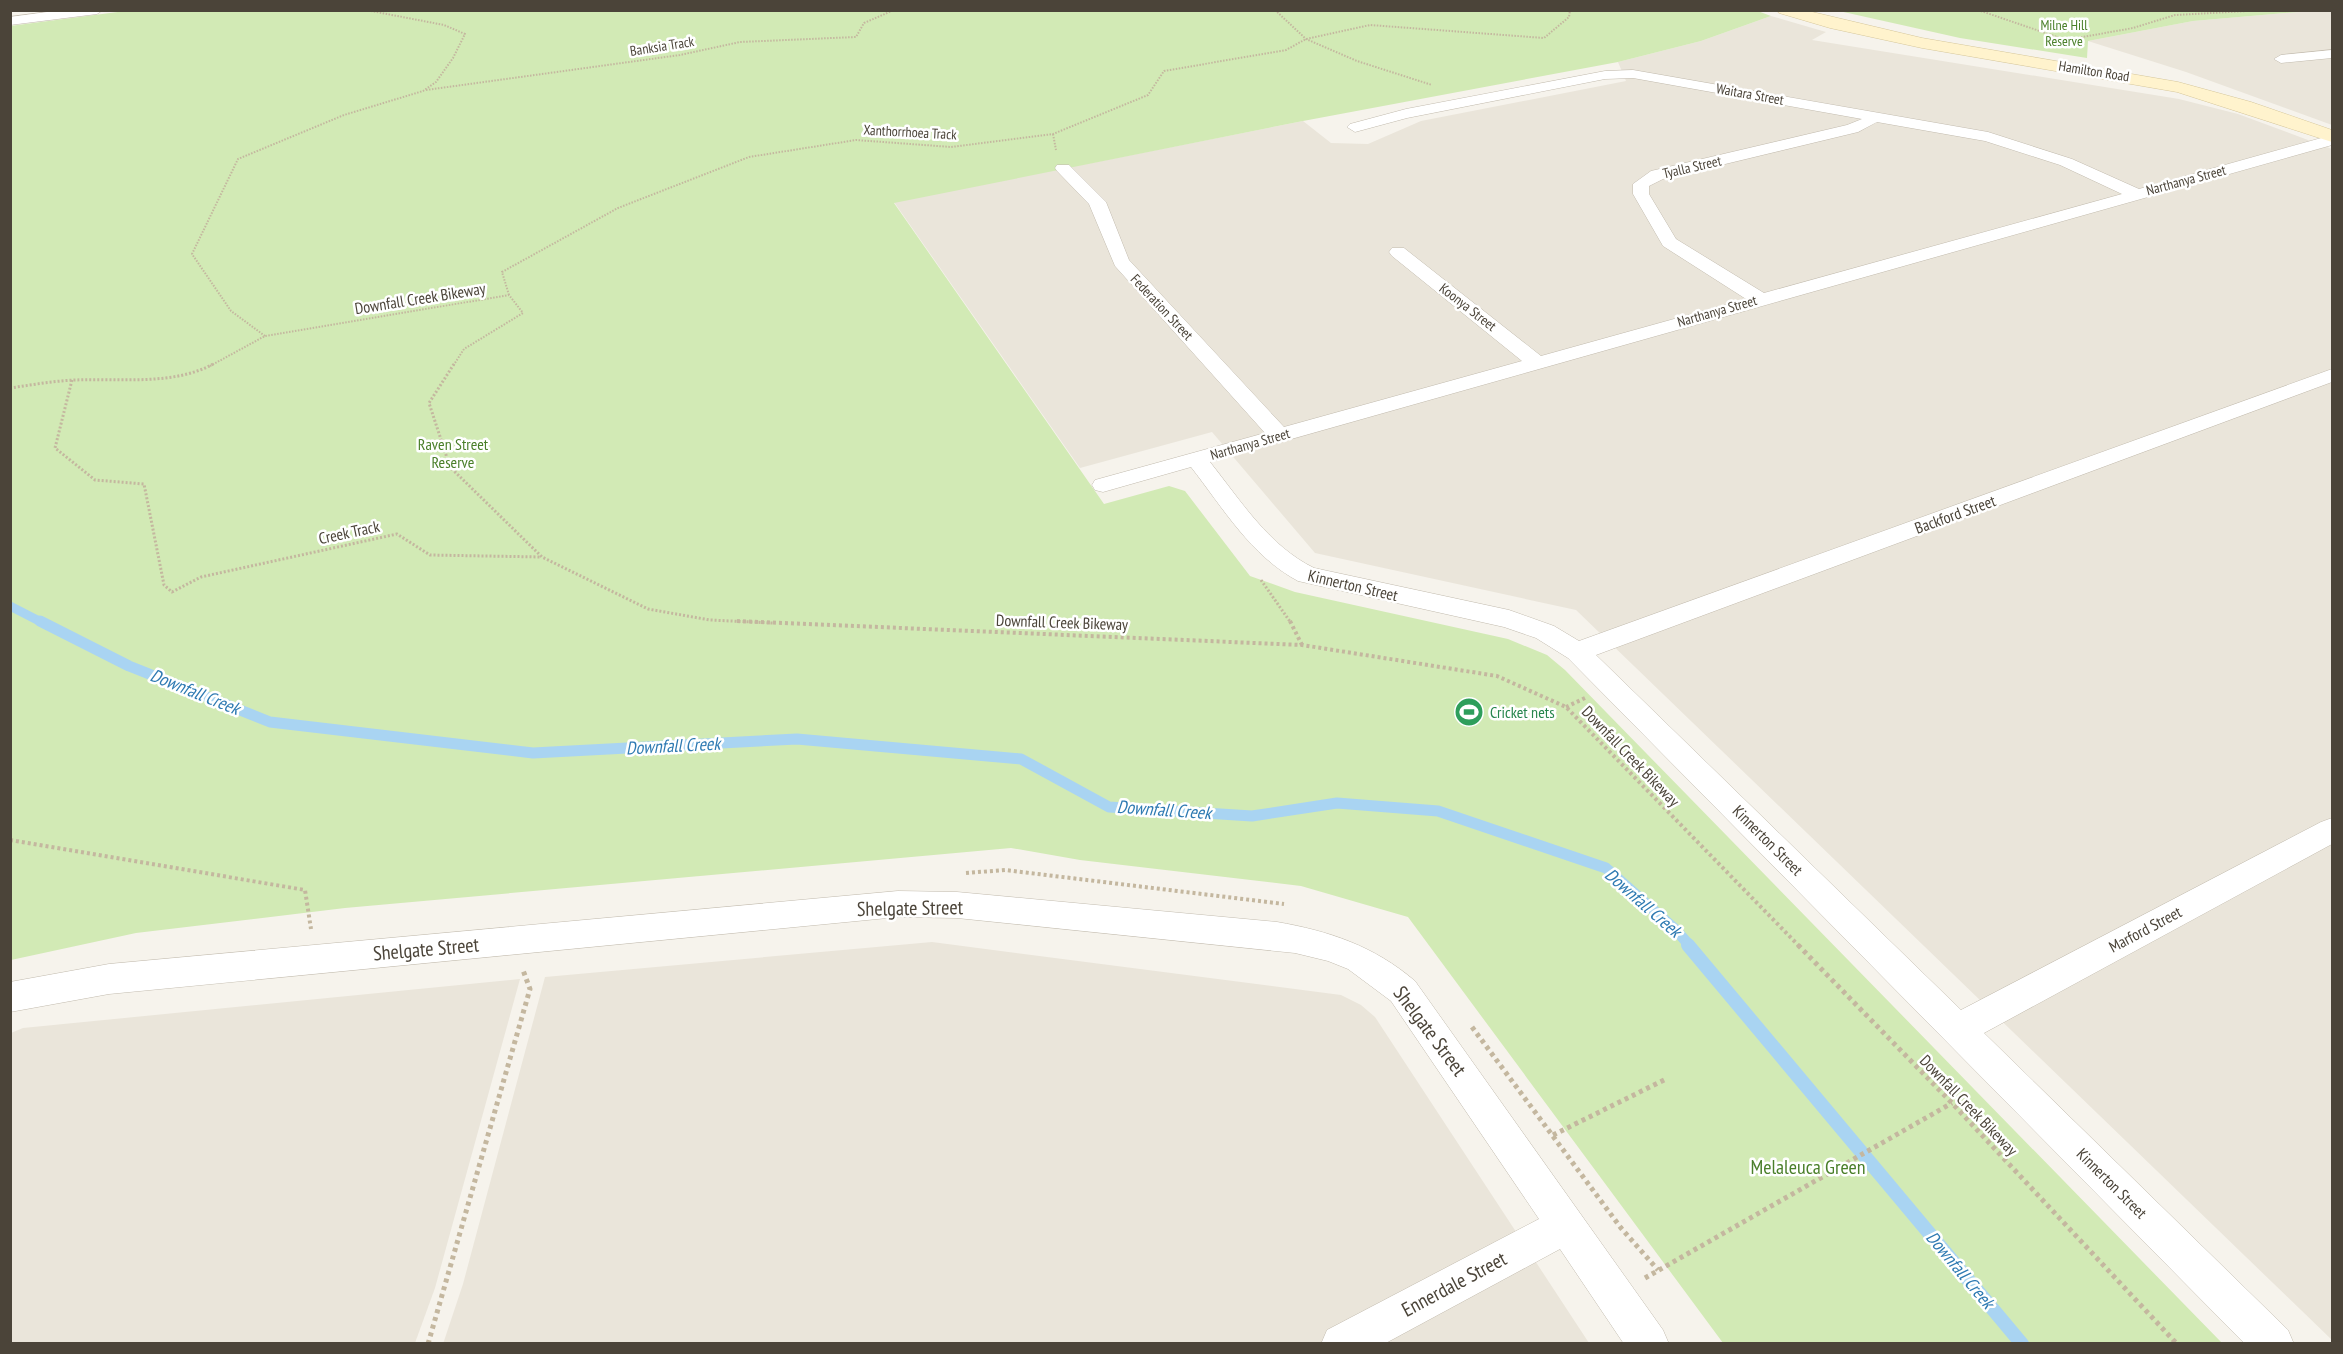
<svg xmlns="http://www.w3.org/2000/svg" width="2343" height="1354" font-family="'PT Sans Narrow',sans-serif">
	<rect width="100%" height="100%" fill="#f6f3ec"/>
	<g fill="#eae5da">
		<path d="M2309 11H2332V125L2186 72 2088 41 2193 21Z"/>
		<path d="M1771 16 1826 32 1812 40 2179 99 2238 114 2332 149V1340L1576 610 1315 553 1212 432 1080 468 894 202 1303 121 1331 143 1368 144 1421 121 1626 81 1618 62 1701 41Z"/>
		<path d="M932 942 1341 995 1361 1005 1375 1017 1589 1343 443 1344 463 1284 545 977Z"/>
		<path d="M520 979 435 1288 415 1343H11V1033L23 1028Z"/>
	</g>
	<g fill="#d2eab5">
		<path d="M133 10H1755L1771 16 1701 41 1618 62 1303 121 894 203 1104 504 1169 486 1185 491 1250 576 1295 592 1508 639 1547 655 1565 670 2222 1343H1723L1408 917 1301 886 1080 860 1011 848 345 908 136 933 11 960 10 26Z"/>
		<path d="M1839 11H2309L2193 21 2088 41 2087 58 1960 38Z"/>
	</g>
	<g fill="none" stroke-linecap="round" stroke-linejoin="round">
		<path stroke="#a9d4f2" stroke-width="9" d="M10 606 43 623"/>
		<path stroke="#a9d4f2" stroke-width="11" d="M40 621 129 666 270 722 533 753 797 739 1021 759 1109 807 1252 816 1337 803 1438 811 1606 868 1676 930 1690 946"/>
		<path stroke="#a9d4f2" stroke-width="14" d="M1688 945 2022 1344"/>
		<g stroke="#c2bbae" stroke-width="1">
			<g id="minor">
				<path d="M62 10H103L97 14 10 25V17Z"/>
				<path d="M2332 50V58L2281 63 2274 59 2281 55Z"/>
				<path d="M1633 70 1988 132 2072 159 2139 189 2332 135V145L1210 462C1241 501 1269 546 1314 568L1509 610 1554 626 1579 641 2332 369V382L1596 655 1961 1010 2321 822 2332 818V844L1984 1033 2288 1330 2294 1344H2245L1568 658 1536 638 1504 627 1298 581C1251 556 1223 508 1191 467L1103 492 1095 490 1092 485 1095 480 1265 433 1115 266 1089 204 1057 171 1055 168 1057 165H1069L1106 202 1129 260 1284 427 1522 361 1392 256 1389 252 1392 248H1404L1541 356 1746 299 1663 246 1633 194V184L1651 171 1847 125 1862 119 1633 78 1605 79 1407 118 1355 132 1347 127 1350 124 1406 109 1605 71ZM1877 122 1985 141 2060 165 2122 194 1764 293 1676 239 1649 194V186L1663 179 1858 132Z"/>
				<path d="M898 891 957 892 1277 922C1329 931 1374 946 1415 981L1663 1330 1669 1344H1624L1560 1249 1384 1344H1321L1327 1330 1539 1219 1391 1001 1348 969 1328 961 1295 953 957 918 898 917 109 994 10 1012V982L109 964Z"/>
			</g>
		</g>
		<g stroke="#d6c79b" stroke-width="1">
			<path id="secondary" d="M1777 10H1804L1922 38 2178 82 2251 102 2332 130V142L2177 92 1922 48 1830 28 1779 13Z"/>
		</g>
		<g stroke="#c4b79f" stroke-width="2" stroke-dasharray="1.5 1.5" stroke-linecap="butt">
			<path d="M1275 10 1306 39 1357 61 1432 85"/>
			<path d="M1740 10H1757"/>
			<path d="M1978 10 2066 40 2133 28 2175 15 2266 10"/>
			<path d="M426 90 680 55 740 42 856 37 864 23 894 10"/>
			<path d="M1053 134 1056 150"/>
			<path d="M509 295 502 272 618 208 749 157 856 140 951 147 1053 134 1148 95 1164 71 1286 50 1306 39 1370 25 1544 38 1569 17 1570 10"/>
			<path d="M265 336 231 311 192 254 238 159 344 115 423 91 436 82 453 58 465 34 444 25 366 10"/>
			<path d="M210 366 265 336 509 295 523 313 464 349 453 366"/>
		</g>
		<g stroke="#c4b79f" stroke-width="3" stroke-dasharray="2 2" stroke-linecap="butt">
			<path d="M454 364 429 403 450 467 542 557 648 609 710 620 773 623"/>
			<path d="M72 380 55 448 95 480 144 484 164 585 172 592 201 577 397 534 430 555 541 557"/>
			<path d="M10 388C31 385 53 381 75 380 120 378 173 386 213 364"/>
			<path d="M1261 580 1291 623"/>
		</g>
		<g stroke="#c4b79f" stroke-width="4" stroke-dasharray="3 3" stroke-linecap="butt">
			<path d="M737 621 1302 645 1497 676 1566 707 1799 946"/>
			<path d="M1290 621 1302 645"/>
			<path d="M1566 707 1585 698"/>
			<path d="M10 840 305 890 311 929"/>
			<path d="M966 873 1005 870 1284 904"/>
		</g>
		<g stroke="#c4b79f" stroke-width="5" stroke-dasharray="4 4" stroke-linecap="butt">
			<path d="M1798 945 1952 1103 2177 1344"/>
			<path d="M1472 1027 1621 1228 1658 1270"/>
			<path d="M1553 1135 1666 1079"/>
			<path d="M1645 1278 1952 1103"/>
			<path d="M428 1344 530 989 523 970"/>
		</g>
		<use href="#minor" fill="#fff" fill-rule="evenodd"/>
		<use href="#secondary" fill="#fff3cd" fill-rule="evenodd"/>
	</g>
	<defs>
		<g id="stadium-disc" transform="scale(1.5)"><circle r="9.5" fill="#2e9e5b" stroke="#fff"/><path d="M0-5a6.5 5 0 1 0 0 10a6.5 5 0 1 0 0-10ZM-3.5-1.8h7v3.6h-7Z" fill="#fff"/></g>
	</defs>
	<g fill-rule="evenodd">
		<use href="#stadium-disc" x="1469" y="712"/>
	</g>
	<g text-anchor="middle" stroke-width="5" stroke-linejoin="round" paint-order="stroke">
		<g font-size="14" fill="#4a7f2a" stroke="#fff">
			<text x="2064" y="30">Milne Hill<tspan x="2064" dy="16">Reserve</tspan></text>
		</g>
		<g font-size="14" fill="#4b4439" stroke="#fff">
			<text transform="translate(662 46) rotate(-9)" y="5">Banksia Track</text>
			<text transform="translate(2094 71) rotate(9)" y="5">Hamilton Road</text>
			<text transform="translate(1750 94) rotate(10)" y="5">Waitara Street</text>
			<text transform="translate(910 132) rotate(3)" y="5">Xanthorrhoea Track</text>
			<text transform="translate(1692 167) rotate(-13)" y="5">Tyalla Street</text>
			<text transform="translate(2186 180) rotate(-15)" y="5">Narthanya Street</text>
			<text transform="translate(1162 307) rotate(47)" y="5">Federation Street</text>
			<text transform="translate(1468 307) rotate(38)" y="5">Koonya Street</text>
			<text transform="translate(1717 311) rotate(-16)" y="5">Narthanya Street</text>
			<text transform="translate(1250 444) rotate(-16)" y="5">Narthanya Street</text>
		</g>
		<g font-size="16" fill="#4b4439" stroke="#fff">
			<text transform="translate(420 298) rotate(-9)" y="6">Downfall Creek Bikeway</text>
			<text transform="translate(1955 514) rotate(-20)" y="6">Backford Street</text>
			<text transform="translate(349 532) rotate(-12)" y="6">Creek Track</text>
			<text transform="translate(1353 585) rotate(13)" y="6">Kinnerton Street</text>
			<text transform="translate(1062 622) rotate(2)" y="6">Downfall Creek Bikeway</text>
			<text transform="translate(1631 756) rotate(46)" y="6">Downfall Creek Bikeway</text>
			<text transform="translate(1768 840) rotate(45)" y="6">Kinnerton Street</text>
			<text transform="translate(2145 929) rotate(-28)" y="6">Marford Street</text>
			<text transform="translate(1969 1105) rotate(46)" y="6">Downfall Creek Bikeway</text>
			<text transform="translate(2112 1183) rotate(45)" y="6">Kinnerton Street</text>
		</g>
		<g font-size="16" fill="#4a7f2a" stroke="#fff">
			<text x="453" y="450">Raven Street<tspan x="453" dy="18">Reserve</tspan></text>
		</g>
		<g font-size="16" fill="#27864d" stroke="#fff" text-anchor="start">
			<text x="1490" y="718">Cricket nets</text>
		</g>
		<g font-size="18" font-style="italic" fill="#2e7ab2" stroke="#fff">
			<text transform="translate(195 692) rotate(22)" y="6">Downfall Creek</text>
			<text transform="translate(673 746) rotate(-3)" y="6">Downfall Creek</text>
			<text transform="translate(1164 810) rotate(4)" y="6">Downfall Creek</text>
			<text transform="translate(1643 903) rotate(41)" y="6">Downfall Creek</text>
			<text transform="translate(1960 1270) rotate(50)" y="6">Downfall Creek</text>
		</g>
		<g font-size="20" fill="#4b4439" stroke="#fff">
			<text transform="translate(910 908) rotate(-1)" y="7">Shelgate Street</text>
			<text transform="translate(426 949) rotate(-5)" y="7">Shelgate Street</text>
			<text transform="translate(1430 1031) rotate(53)" y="7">Shelgate Street</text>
			<text transform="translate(1454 1284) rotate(-28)" y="7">Ennerdale Street</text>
		</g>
		<g font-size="20" fill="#4a7f2a" stroke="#fff">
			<text x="1808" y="1174">Melaleuca Green</text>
		</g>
	</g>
	<rect width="2343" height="1354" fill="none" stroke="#4b4439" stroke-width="24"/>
</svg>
